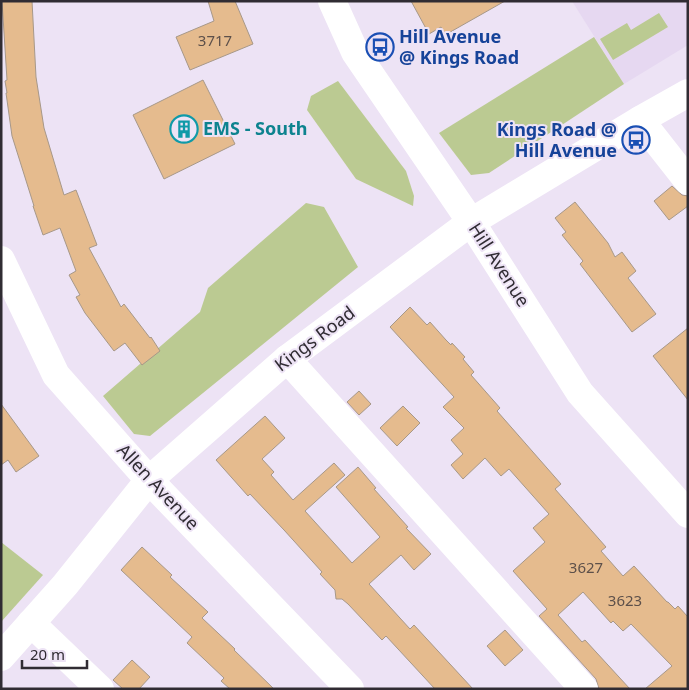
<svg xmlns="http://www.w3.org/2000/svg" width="689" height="690" font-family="'Noto Sans',sans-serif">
	<rect width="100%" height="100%" fill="#ede3f5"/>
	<path fill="#e6d8f1" d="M572 1H688V45L624 84Z"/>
	<g fill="#bbca92">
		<path d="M659 13 668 27 613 60 600 39 627 23 631 30Z"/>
		<path d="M594 37 624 84 489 173 471 175 439 133Z"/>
		<path d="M338 81 406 171 414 196 413 206 356 179 307 110 311 96Z"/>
		<path d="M306 203 324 207 358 267 150 436 134 434 103 396 200 312 208 288Z"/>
		<path d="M1 542 43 575 1 622Z"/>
	</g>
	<g fill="#e5bb8e" stroke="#a79889">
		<path d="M2 1H32L36 77 44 128 64 195 76 190 97 245 89 248 121 307 124 304 150 338 151 337 160 351 142 365 125 343 114 351 85 313 76 297 80 295 69 275 76 271 60 228 43 235 33 206H34L12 136 6 93H7L5 81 7 80Z"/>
		<path d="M208 1H235L253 44 190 70 176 37 214 21Z"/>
		<path d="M411 1H505L445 35 441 27 429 34Z"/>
		<path d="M203 80 235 144 164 179 133 115Z"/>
		<path d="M672 186 682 195 688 196V206L669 220 654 201Z"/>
		<path d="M575 202 608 243 615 257 622 252 636 271 628 278 656 314 632 332 580 264 583 261 562 235 566 232 555 218Z"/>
		<path d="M410 307 427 325 430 322 446 340 451 345 452 343 465 357 463 359 474 372 471 375 500 408 497 411 561 484 555 489 606 547 601 551 623 576 634 566 667 602H668L675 609 678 606 688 617V689H645L672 666 631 624 623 631 613 621 611 623 583 592 558 615 582 642 585 640 630 689H599L596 679 539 616 547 609 513 571 545 542 533 528 549 514 509 469 501 476 485 458 463 479 451 465 463 454 451 440 464 428 443 407 454 397 390 327Z"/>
		<path d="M688 328V400L653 356Z"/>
		<path d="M359 391 371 404 359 415 347 402Z"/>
		<path d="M1 404 39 456 16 472 8 460 1 465Z"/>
		<path d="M403 406 420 423 397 446 380 428Z"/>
		<path d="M265 416 285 438 262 459 274 472 271 475 293 500 334 463 345 475 305 511 352 563 380 537 336 487 358 467 376 488 374 489 408 527 406 528 431 554 414 570 401 555 369 584 410 629 414 625 473 689H435L386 636 382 640 348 604 342 599H336L335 590 320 574 322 572 284 530 250 494 248 496 216 460Z"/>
		<path d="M142 547 172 575 170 577 208 612 202 618 235 649 234 650 274 689H230L221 681 224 678 187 643 192 637 121 570Z"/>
		<path d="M505 630 523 650 505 666 487 646Z"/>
		<path d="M132 660 150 677 139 689H123L113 680Z"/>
	</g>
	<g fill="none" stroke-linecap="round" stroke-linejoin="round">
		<g stroke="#fff" stroke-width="28">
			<path d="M332 1 355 52 471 222 580 393 688 514"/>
			<path d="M640 120 688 181"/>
			<path d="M1 260 56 375 149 480 350 689"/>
			<path d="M287 359 584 689"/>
			<path d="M31 623 100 689"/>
			<path d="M1 657 65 585 149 480 287 359 471 222 640 120 688 93"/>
		</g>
	</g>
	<defs>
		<g id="bus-ring" transform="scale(1.4375)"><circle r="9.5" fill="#ede3f5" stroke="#1a4fb4" stroke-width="1.5"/><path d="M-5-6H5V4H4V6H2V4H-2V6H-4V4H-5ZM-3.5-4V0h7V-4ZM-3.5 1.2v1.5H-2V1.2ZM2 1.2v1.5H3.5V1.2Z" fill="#1a4fb4"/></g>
		<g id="building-ring" transform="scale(1.4375)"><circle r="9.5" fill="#ede3f5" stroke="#0f9aa8" stroke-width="1.5"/><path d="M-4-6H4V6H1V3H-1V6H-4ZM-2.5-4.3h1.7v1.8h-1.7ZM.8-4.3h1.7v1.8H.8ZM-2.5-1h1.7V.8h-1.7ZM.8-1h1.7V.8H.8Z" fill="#0f9aa8"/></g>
	</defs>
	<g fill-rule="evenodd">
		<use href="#bus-ring" x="380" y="47"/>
		<use href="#building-ring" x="184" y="129"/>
		<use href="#bus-ring" x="636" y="140"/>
	</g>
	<g text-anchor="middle" stroke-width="4" stroke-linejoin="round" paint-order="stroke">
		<g font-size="15" fill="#5d504a">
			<text x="215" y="46">3717</text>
			<text x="586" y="573">3627</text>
			<text x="625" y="606">3623</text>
		</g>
		<g font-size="18" font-weight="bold" fill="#164399" stroke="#ede3f5" text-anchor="start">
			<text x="399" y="43">Hill Avenue<tspan x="399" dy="21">@ Kings Road</tspan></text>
			<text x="617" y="136" text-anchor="end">Kings Road @<tspan x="617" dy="21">Hill Avenue</tspan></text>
		</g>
		<g font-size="18" font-weight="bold" fill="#0d838f" stroke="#ede3f5" text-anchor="start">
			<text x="203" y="135">EMS - South</text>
		</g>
		<g font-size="18" fill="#302c33" stroke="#ede3f5">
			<text transform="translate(499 265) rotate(57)" y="6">Hill Avenue</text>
			<text transform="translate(315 339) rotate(-37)" y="6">Kings Road</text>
			<text transform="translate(158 487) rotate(47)" y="6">Allen Avenue</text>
		</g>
	</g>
	<rect width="689" height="690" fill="none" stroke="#302c33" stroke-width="5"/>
	<path d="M22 660v8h65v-8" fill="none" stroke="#302c33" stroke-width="2.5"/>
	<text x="30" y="660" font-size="15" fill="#302c33" stroke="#ede3f5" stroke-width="4" paint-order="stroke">20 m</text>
</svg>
